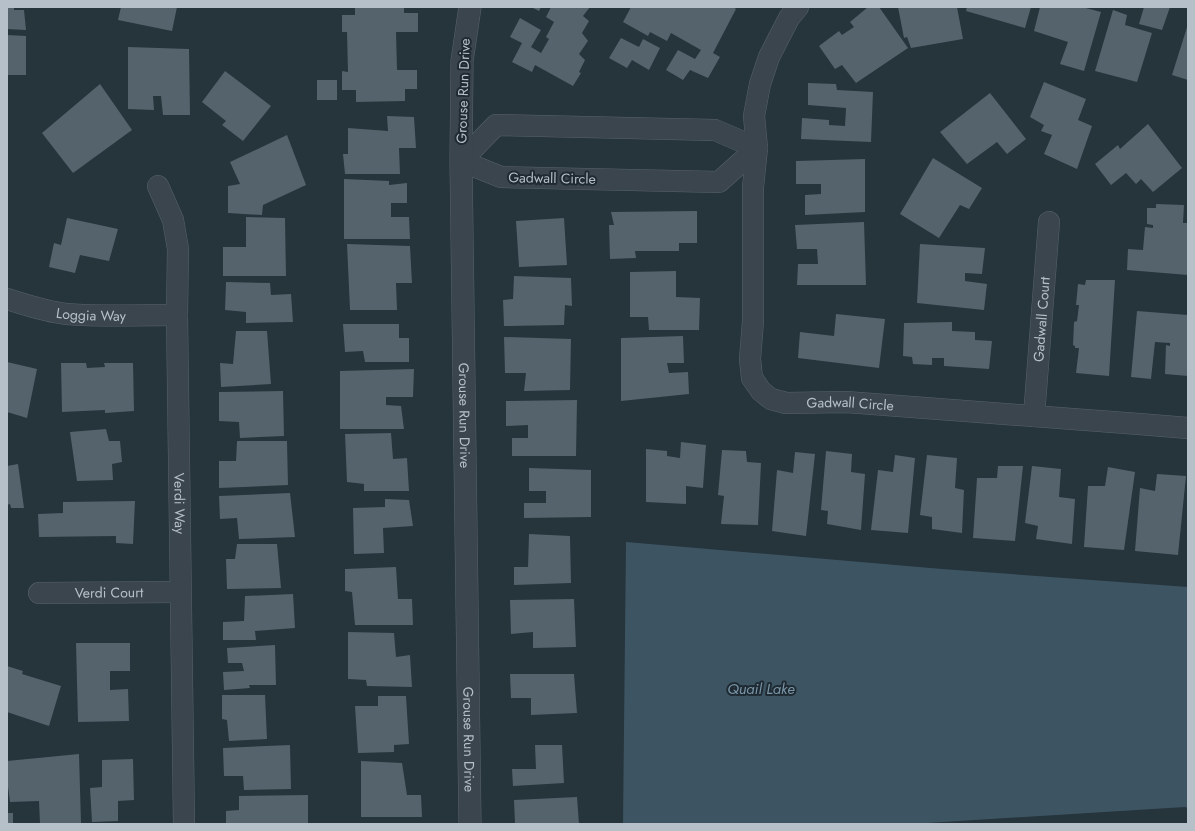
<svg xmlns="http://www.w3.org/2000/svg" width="1195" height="831" font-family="Jost,sans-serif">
	<rect width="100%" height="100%" fill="#26343c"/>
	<path fill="#3d5563" d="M626 542 942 569 1188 587V808L1185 807 911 824H623Z"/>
	<g fill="#54636c">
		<path d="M7 7H14V10H24L26 30 7 29Z"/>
		<path d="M121 7H177L172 31 118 20Z"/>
		<path d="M355 7H404V13H418V32H396L397 70H417V89H405V101L356 102V90H342V71L348 72 347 32H342V15H355Z"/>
		<path d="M531 7H541L539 11Z"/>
		<path d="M551 7H590L583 16 589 21 582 33 588 41 579 54 585 60 579 72 581 73 573 86 535 65 532 72 512 62 522 43 510 37 520 18 541 30 531 47 541 53 549 39 546 37 554 22 546 17Z"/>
		<path d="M631 7H733L736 9 713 53 720 57 708 78 690 70 683 80 666 70 678 50 695 59 701 50 671 33 667 41 650 32 648 36 623 22Z"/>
		<path d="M868 7H879L908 48 856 83 842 65 835 69 819 46 839 31 842 35 854 27 850 22Z"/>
		<path d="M898 7H957L963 39 911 48 907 37 904 38Z"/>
		<path d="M967 7H1031L1025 28 966 11Z"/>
		<path d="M1040 7H1082L1101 12 1084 71 1060 64 1068 42 1034 31Z"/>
		<path d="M1144 7H1170L1162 30 1139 24Z"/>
		<path d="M1113 10 1127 15 1125 25 1152 33 1137 82 1095 71Z"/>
		<path d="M1188 24V80L1172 75Z"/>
		<path d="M7 35 26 36V75H7Z"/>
		<path d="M621 38 639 47 643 39 660 48 649 70 632 60 627 68 609 58Z"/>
		<path d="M128 47 189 49 190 115H163L161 96H153L154 110 128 109Z"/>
		<path d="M225 71 271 106 243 141 222 125 226 121 202 102Z"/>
		<rect x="317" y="80" width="20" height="20"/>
		<path d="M1044 82 1086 99 1078 120 1092 126 1077 169 1044 154 1052 135 1041 131 1044 125 1030 117Z"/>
		<path d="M808 83 836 84 837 90 873 92 871 142 801 139 802 118 829 120V125L845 126 846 108 808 105Z"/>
		<path d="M100 84 132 130 73 173 42 133Z"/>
		<path d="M990 93 1026 139 1007 154 997 142 967 164 940 132Z"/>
		<path d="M387 116 414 117 416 148H399L400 174H345L343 154H348V128L388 131Z"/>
		<path d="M1148 124 1182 168 1153 192 1141 179 1136 184 1126 173 1111 185 1095 164 1118 145 1120 149Z"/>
		<path d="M287 135 306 185 263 205 262 215 228 213V186L240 184 230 162Z"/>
		<path d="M933 158 982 188 969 209 960 205 939 238 900 214Z"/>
		<path d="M865 159V212L805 215V195L821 194V184H796V161Z"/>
		<path d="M344 179 389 181V185L407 183V203H391V217H409L410 239H344Z"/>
		<path d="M1156 204 1184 205 1183 223H1188V275L1127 270 1128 249 1143 250 1145 227 1153 228V225L1147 224V208H1156Z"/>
		<path d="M697 211V243H679V251H635L636 258 610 259 609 225H614L611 212Z"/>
		<path d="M246 217 285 218 286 276H223V247H246Z"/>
		<path d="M67 218 118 229 109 261 80 255 75 273 49 267 54 243 61 245Z"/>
		<path d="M564 218 567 265 519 267 516 221Z"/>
		<path d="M864 222 866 285H797L798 264H818L817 249H797L795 225Z"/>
		<path d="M347 244 410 246 412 283H396L397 310H350Z"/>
		<path d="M920 244 985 248 982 274 965 273V281L987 284 984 310 917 303Z"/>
		<path d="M676 271V297L700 298 699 330H649L648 317H630V272Z"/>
		<path d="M514 276 571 278 572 306 565 305 564 325 504 326 503 300 513 299Z"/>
		<path d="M1086 280H1115L1109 376 1076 373 1079 348H1075V346L1073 345 1074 322 1077 321 1079 305H1076L1078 284 1085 285Z"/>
		<path d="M226 282 270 283 271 295 291 294 293 322 246 323V312L225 310Z"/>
		<path d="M1137 311 1188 315V376L1165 374 1166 345 1170 346V343L1155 342 1151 379 1131 377Z"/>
		<path d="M836 314 885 319 879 368 798 358 800 332 834 336Z"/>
		<path d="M952 322V331L975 332V340L992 341 989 369 944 366V358H932V365L913 364 912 357 903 356 904 323Z"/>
		<path d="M343 324H399V338H409V362H365L363 351 345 352Z"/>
		<path d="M236 331H267L271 384 221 387 220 363 233 364Z"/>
		<path d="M683 336 684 363H667L669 373 688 372 689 394 621 401V338Z"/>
		<path d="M504 337 571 339 570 390 524 391 526 373H505Z"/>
		<path d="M7 362 37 369 27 418 7 412Z"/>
		<path d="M61 363H86L87 368 105 367 104 363H133L134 411 105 413V410L62 412Z"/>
		<path d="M414 369 413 397H386V405L401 406 404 429H340V371Z"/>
		<path d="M283 391 284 436 240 438 239 422 219 421V392Z"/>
		<path d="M577 400 576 456H512V438H528V425L506 426V401Z"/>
		<path d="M106 429 109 441H120L122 462 112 464 113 480 77 481 70 432Z"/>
		<path d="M391 433 393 459 407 458 409 491H364V484L347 482 345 434Z"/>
		<path d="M237 441H287L288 485 219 488V461H236Z"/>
		<path d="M681 442 706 445 703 488 686 486V504L646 502V449L667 451V456L680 458Z"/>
		<path d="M722 450 746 451 747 462 761 463 758 525 721 524 724 496 718 495Z"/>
		<path d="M826 451 852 454 851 472 865 474 861 530 827 524 828 511 821 510Z"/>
		<path d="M795 452 815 454 806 536 772 531 777 470 793 473Z"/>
		<path d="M895 455 915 458 908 533 871 530 878 470 893 472Z"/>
		<path d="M927 455 957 458 955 488 964 490 962 533 932 529V517L920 515Z"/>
		<path d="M18 464 24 508H11L10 504 7 505V466Z"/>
		<path d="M998 466H1023L1015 541 973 538 977 478H997Z"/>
		<path d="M1032 466 1061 469 1059 497 1075 499 1072 544 1036 539 1038 526 1025 523Z"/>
		<path d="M1108 467 1135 472 1124 550 1084 547 1088 486H1105Z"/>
		<path d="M529 468 591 470V517L524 518V503H546V491H529Z"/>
		<path d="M1157 474 1186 476 1178 555 1135 551 1140 488 1155 491Z"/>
		<path d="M290 493 295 537 239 539 237 518 220 519 219 496Z"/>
		<path d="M385 499 409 500 413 526 383 528 384 553 354 554 353 508 385 507Z"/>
		<path d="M135 501 133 544 116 543V536L39 537 38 514 63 513V502Z"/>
		<path d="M529 534 570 536 571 583 514 585V567H528Z"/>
		<path d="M237 544H277L281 588 227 589 226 559H235Z"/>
		<path d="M396 567 398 599H412L413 625H355L352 592 345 591V569Z"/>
		<path d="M293 594 295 628 255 631 256 640H223V622L244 621 245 596Z"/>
		<path d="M574 599 576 647 533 648V632L511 634 510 600Z"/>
		<path d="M348 632 394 633 396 657 410 655 412 687 367 686 366 680 348 679Z"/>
		<path d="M76 643H130V671H110V690L128 689 129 721 78 722Z"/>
		<path d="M275 645 276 685H249L250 688 224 690 223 672 244 671 242 663H228L227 648Z"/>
		<path d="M7 666 23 671 22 674 61 686 49 726 7 712Z"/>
		<path d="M510 674H574L577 713 531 715V698H511Z"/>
		<path d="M222 695H265L267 739 229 741 227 720 222 719Z"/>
		<path d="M378 696H406L409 744 394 745V752L358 753 355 706H378Z"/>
		<path d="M290 745 291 789 244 790 243 776H224L223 748Z"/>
		<path d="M535 745H562L564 783 513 786 512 769H536Z"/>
		<path d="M79 754 81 823H40L39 801 10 802 7 779V761Z"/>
		<path d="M133 759 134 800 118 801V821L92 822 90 788 102 787V760Z"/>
		<path d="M361 761 402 763 407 795H421L422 817H361Z"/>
		<path d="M308 795V824H226V811L239 810V796Z"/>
		<path d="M577 797 579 824H515L514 800Z"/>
		<rect x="7" y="813" width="6" height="11"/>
	</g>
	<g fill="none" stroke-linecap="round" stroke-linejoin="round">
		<g stroke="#58636b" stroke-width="22">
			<g id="minor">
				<path id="s1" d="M798 7 789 18 769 57 760 84 754 116 757 148 753 187V321L750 359 752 378 761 391 771 399 786 403 846 402 1139 424 1188 428"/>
				<path d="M496 125 715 130 757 148 719 182 501 177 461 161Z"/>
				<path id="s2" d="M158 186 173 220 178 249 177 315 184 824"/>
				<path id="s3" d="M7 299C26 305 46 312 67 314 103 317 140 315 177 315"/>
				<path id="s4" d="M1034 416 1049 222"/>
				<path id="s5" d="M39 593 180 592"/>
			</g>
		</g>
		<g stroke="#58636b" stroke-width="23">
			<g id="tertiary">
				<path id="s6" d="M470 7 462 61 461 161 470 824"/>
			</g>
		</g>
		<use href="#minor" stroke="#3a454d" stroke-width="21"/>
		<use href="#tertiary" stroke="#3a454d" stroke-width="22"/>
	</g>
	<g text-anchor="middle" stroke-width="4" stroke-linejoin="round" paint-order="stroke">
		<g font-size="14" fill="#b6c0c8" stroke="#1f2a32">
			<text transform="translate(463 91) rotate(-88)" y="5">Grouse Run Drive</text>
			<text transform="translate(552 178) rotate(1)" y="5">Gadwall Circle</text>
			<text dy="5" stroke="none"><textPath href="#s3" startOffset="86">Loggia Way</textPath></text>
			<text dy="5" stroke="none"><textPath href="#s4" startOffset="97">Gadwall Court</textPath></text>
			<text dy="5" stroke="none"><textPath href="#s1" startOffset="490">Gadwall Circle</textPath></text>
			<text dy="5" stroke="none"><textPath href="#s6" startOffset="409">Grouse Run Drive</textPath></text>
			<text dy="5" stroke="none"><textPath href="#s2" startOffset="321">Verdi Way</textPath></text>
			<text dy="5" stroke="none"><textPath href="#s5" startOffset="70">Verdi Court</textPath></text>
			<text dy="5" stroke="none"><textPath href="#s6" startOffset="733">Grouse Run Drive</textPath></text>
		</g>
		<g font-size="15" font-style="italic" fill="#7996a8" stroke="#1f2a32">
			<text x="761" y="694">Quail Lake</text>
		</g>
	</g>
	<rect width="1195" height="831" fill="none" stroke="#b6c0c8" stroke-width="16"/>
</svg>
